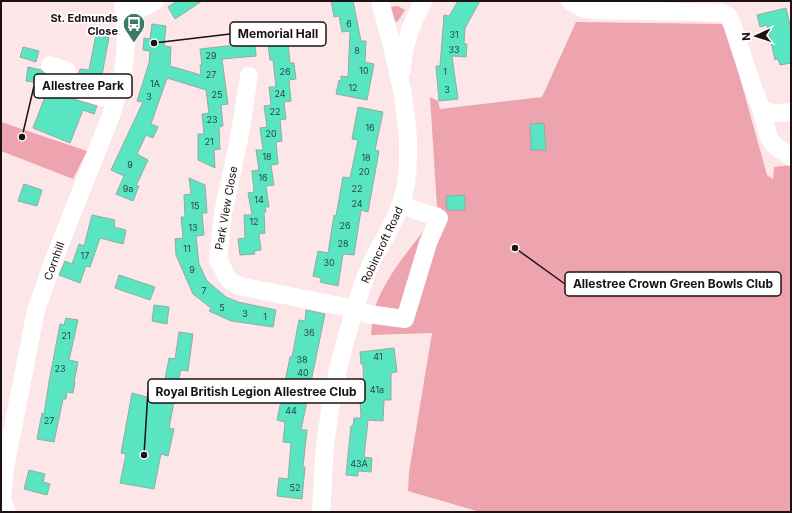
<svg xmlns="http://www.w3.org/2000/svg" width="792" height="513" font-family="Inter,sans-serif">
	<rect width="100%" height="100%" fill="#fde6e8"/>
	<g fill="#eda4ae">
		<path d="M398 6 405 10 398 21 395 22 390 7Z"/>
		<path d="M576 22 725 24 767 175 773 179 774 167 791 165V512H480L408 491 409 472 432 333 371 335C372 326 372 316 375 307 388 271 419 238 442 208L437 207 430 97 438 101 440 109 542 97Z"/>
		<path d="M1 122 87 151 73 179 1 151Z"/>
	</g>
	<g fill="#59e4c2" stroke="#95aba4">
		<path d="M177 1H202L175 19 168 7Z"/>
		<path d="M331 1H353L361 41H366L365 62 374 64 367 100 336 94 339 80 341 81V76L348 77 350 31 342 32 339 16 334 17Z"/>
		<path d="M458 1H480L465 28 464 44H467L466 57 452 56 458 99 439 101 436 66H440L444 15 449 16Z"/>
		<path d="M786 8 791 29V63L780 65 778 59 775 60 767 25 760 27 757 15Z"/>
		<path d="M152 24 166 26 164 46 171 47 170 66 201 75 200 65H202L200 49 235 45 234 42 255 40 256 56 222 59 228 104 221 105 223 126 219 127 220 149 214 150 215 168 198 160V134H204L202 114 209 113 206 90 167 78 151 124 158 127 153 138 146 135 137 154 148 160 136 186H139L133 201 116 194 124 176 111 170 143 102 137 101 149 63 150 51 143 50 144 38 150 39Z"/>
		<path d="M96 34 109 38 100 85 82 80 79 73 80 69 89 70Z"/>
		<path d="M288 42 290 63H294L296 79 289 80 291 101 284 102 286 119 280 120 282 141 276 142 278 164 271 165 274 185 266 186 269 207H265L266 212H264L265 233 259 234 261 250 254 251 255 254 240 255 238 239 245 238 244 215H252L248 193 254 192 252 171 259 170 256 150H263L260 128 267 127 264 106 271 105 269 87H276L273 60H270L268 44Z"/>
		<path d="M23 47 39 51 36 62 20 57Z"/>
		<path d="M28 67 41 70 47 75 58 79 64 92 73 99 97 106 94 114 83 110 70 143 33 128 48 89H44L45 84 26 81Z"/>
		<path d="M358 107 383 112 375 150 379 151 368 212 361 210 354 255 343 254 338 286 320 282 321 278 313 276 318 251 328 253 334 215 336 216 343 177 350 178 358 140 352 139Z"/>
		<path d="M544 123 546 150H531L530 124Z"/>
		<path d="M189 178 205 185 207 213H202L204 235 196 236 199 264 207 281 226 297 238 302 276 310 273 327 231 321 209 311 211 308 193 294 176 255 175 239 183 238 181 217H185L184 195 191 194Z"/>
		<path d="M24 184 42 190 37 206 18 201Z"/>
		<path d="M465 195V210H447L446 196Z"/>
		<path d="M92 215 115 220 114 227 126 230 123 244 100 238 90 267 86 266 80 283 59 275 65 261 72 264 79 244 84 246Z"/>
		<path d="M119 275 155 287 150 300 115 288Z"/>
		<path d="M154 305 169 307 167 324 152 321Z"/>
		<path d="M306 310 325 314 301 430H307L303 467H305L302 499 277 496 279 478 288 479 291 443 283 442 285 422 277 420 290 357H292L299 320 305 321Z"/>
		<path d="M66 318 78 320 69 360 78 362 74 382H75L73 393 67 392 66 399H63L54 442 37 439 42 413 44 414 49 382 60 324 64 325Z"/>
		<path d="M179 332 193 334 188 371 181 370 175 396 169 428 174 429 168 456 161 454 154 489 120 483 126 454 121 453 132 393 161 401 169 358 175 359Z"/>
		<path d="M394 348 397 372 391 373V400H384L383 421 368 420 364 457 372 458 371 472 358 471V476L346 475 351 426H353L354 418H361L360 399H364L363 364H361L360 352Z"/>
		<path d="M29 470 45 474 43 482 50 484 47 495 24 489Z"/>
	</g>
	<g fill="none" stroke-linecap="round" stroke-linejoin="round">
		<g stroke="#fff" stroke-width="18">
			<path d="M570 1 582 8 594 10 722 13 728 16 732 24 752 85 761 108 769 138 775 146 791 157"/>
			<path d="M125 15 148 5 155 1"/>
			<path d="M50 65 66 70 72 85 76 89 115 101"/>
			<path d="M402 70C403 45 412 23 423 1"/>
			<path d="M249 76 239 139 223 213 218 260 229 280 239 286 355 309 368 314 405 319 428 243 439 218 401 205"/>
			<path d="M761 108C770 115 780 113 791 112"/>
			<path d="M7 512 2 499 5 468 36 310 56 254 112 113 122 77 125 58 126 41 123 1"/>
			<path d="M321 512C323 488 323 463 326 439 331 396 341 351 355 309 359 295 364 280 370 266 384 236 400 218 406 183 415 126 395 56 380 1"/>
		</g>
	</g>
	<defs>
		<g id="bus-pin" transform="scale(1.15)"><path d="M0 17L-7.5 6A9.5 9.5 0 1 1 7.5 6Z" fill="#397a69" stroke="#fff"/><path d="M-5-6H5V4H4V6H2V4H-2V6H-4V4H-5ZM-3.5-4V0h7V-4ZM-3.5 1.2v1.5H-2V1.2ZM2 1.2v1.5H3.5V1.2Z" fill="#fff"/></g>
	</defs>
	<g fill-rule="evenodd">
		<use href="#bus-pin" x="134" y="24"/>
	</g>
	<g text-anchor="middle" stroke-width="3.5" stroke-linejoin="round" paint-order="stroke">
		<g font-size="9" fill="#2a463f">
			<text x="349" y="27">6</text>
			<text x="454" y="38">31</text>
			<text x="454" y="53">33</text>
			<text x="357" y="54">8</text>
			<text x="211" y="59">29</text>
			<text x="364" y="74">10</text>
			<text x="285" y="75">26</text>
			<text x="445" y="75">1</text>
			<text x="211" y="78">27</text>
			<text x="155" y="87">1A</text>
			<text x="353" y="91">12</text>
			<text x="447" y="93">3</text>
			<text x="280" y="97">24</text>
			<text x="217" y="98">25</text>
			<text x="149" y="100">3</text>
			<text x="275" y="115">22</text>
			<text x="212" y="123">23</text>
			<text x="370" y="131">16</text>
			<text x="271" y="137">20</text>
			<text x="209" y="145">21</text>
			<text x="267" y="160">18</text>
			<text x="366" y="161">18</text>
			<text x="130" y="168">9</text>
			<text x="364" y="175">20</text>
			<text x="263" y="181">16</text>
			<text x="128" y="192">9a</text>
			<text x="357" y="192">22</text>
			<text x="259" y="203">14</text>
			<text x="357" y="207">24</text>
			<text x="195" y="209">15</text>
			<text x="254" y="225">12</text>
			<text x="345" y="229">26</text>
			<text x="193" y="231">13</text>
			<text x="343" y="247">28</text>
			<text x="187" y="252">11</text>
			<text x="85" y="259">17</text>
			<text x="329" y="266">30</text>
			<text x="192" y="273">9</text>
			<text x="204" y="294">7</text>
			<text x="222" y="311">5</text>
			<text x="245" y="317">3</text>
			<text x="265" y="320">1</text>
			<text x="309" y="336">36</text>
			<text x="66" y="339">21</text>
			<text x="378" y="360">41</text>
			<text x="302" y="363">38</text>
			<text x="60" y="372">23</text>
			<text x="303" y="376">40</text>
			<text x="377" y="393">41a</text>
			<text x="291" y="414">44</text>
			<text x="49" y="424">27</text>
			<text x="359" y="467">43A</text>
			<text x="295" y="491">52</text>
		</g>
		<g font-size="11" font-weight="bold" fill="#1a1213" stroke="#fff" text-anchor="end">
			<text x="118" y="22">St. Edmunds<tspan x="118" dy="13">Close</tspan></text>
		</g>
		<g font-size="11" fill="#1a1213" stroke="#fff">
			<text transform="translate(226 208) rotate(-80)" y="4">Park View Close</text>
			<text transform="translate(382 245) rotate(-65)" y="4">Robincroft Road</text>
			<text transform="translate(54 261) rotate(-70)" y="4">Cornhill</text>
		</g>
	</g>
	<path fill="none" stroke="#1a1213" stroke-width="1.5" d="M154 43L230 34M22 137L34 86M515 248L565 284M144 455L148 391"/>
	<g fill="#1a1213" stroke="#fff" stroke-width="1.5">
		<circle cx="154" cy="43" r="4"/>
		<circle cx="22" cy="137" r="4"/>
		<circle cx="515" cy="248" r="4"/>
		<circle cx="144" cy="455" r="4"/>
	</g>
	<g fill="#fff" stroke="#1a1213" stroke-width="1.5">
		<rect x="230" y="22" width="96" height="24" rx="4"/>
		<rect x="34" y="74" width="98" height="24" rx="4"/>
		<rect x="565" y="272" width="216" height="24" rx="4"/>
		<rect x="148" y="379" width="217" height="24" rx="4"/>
	</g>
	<g font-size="12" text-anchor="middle" font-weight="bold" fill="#1a1213">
		<text x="278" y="38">Memorial Hall</text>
		<text x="83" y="90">Allestree Park</text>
		<text x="673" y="288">Allestree Crown Green Bowls Club</text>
		<text x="256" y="396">Royal British Legion Allestree Club</text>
	</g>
	<rect width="792" height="513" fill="none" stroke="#1a1213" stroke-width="4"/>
	<g transform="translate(756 36) rotate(267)" stroke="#ffffff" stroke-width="3" paint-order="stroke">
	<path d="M0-3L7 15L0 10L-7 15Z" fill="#1a1213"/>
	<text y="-6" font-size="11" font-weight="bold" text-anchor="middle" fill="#1a1213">N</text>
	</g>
</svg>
